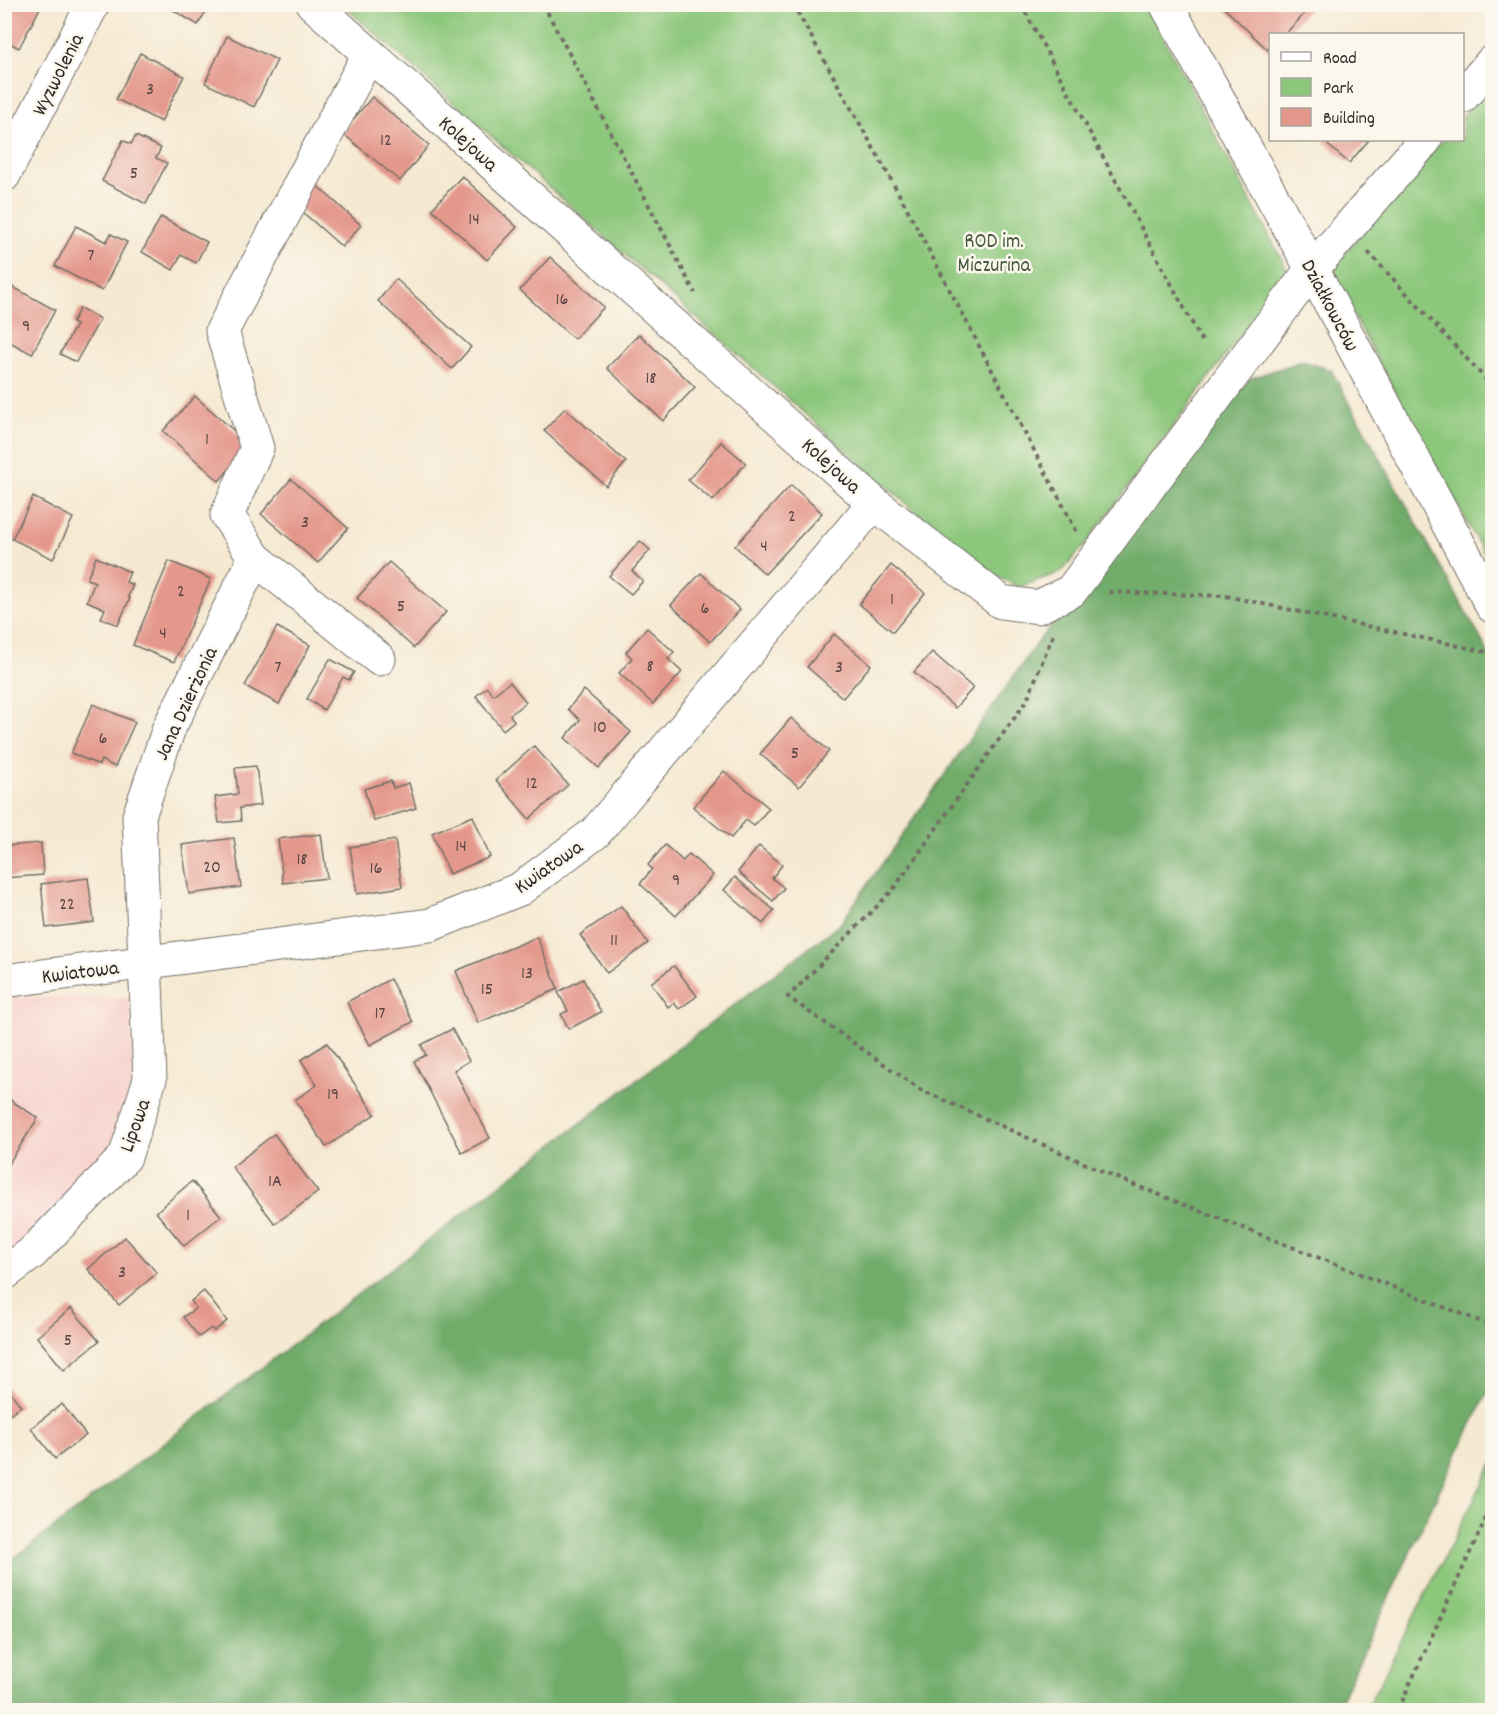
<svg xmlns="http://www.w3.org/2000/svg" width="1497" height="1715" font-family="Dekko,sans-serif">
	<rect width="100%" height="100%" fill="#fbf7ec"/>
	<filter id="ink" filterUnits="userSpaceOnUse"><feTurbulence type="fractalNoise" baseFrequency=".0167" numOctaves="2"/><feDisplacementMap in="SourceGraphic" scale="12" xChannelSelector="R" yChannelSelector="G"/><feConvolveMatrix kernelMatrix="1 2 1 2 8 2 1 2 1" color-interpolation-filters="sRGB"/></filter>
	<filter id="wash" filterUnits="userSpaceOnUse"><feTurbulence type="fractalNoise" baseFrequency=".008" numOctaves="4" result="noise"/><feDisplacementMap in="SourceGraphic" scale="24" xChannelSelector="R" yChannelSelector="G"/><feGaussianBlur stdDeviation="1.35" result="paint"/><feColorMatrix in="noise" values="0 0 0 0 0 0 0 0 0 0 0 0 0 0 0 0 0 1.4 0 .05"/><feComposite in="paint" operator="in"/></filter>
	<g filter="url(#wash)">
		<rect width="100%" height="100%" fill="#f5e9d2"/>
		<path fill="#f7d0cc" d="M5 997 130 998 133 1077 111 1156 5 1261Z"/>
		<g fill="#8cc77b" stroke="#5c7953" stroke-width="1.5">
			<path d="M343 5H1146L1288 271 1084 546 1061 572 1019 587 978 567Z"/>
			<path d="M1492 81V568L1329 271 1443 140H1462L1463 116Z"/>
			<path d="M1492 1464V1710H1366Z"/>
		</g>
		<path fill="#71ac6b" stroke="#4e6c4b" stroke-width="1.5" d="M1302 361 1331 370 1492 659V1384L1440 1489 1336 1710H5V1565L840 924 1037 643 1249 379Z"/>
		<g id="blocks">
			<g fill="#e4978b">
				<path d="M4 4 41 6 19 48 4 40Z"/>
				<path d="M163 4H210L198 25Z"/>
				<path d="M1221 5H1306L1310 8 1285 34H1270L1269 51Z"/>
				<path d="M227 36 277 60 254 107 205 83Z"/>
				<path d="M140 53 184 76 161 122 116 99Z"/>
				<path d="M372 97 429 145 400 181 342 133Z"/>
				<path d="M136 136 161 148 156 158 167 163 146 204 102 181 123 140 131 144Z"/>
				<path d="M1322 140H1369L1349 163Z"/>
				<path d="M304 174 361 225 342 247 297 207Z"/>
				<path d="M462 176 517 227 487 260 432 209Z"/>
				<path d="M161 217 207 242 196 263 181 255 173 270 142 252Z"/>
				<path d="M76 226 106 242 111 234 127 242 102 291 55 266Z"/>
				<path d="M550 257 604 307 574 339 520 290Z"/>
				<path d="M396 279 471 347 452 369 378 301Z"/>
				<path d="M13 287 55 310 32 354 4 339V302Z"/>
				<path d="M80 308 100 319 76 362 60 354 76 325 72 323Z"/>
				<path d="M639 334 695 387 663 421 607 368Z"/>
				<path d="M195 396 250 445 219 481 163 431Z"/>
				<path d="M565 408 626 462 606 486 544 431Z"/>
				<path d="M721 442 746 463 713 501 688 480Z"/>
				<path d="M291 479 348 528 318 563 261 514Z"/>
				<path d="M791 485 822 513 765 574 735 546Z"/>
				<path d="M33 497 73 518 53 559 12 539Z"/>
				<path d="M640 541 650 550 632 571 643 581 631 594 609 576Z"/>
				<path d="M96 557 130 572 126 582 133 585 128 597 130 598 118 625 101 618 105 609 87 601 95 582 87 579Z"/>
				<path d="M169 561 211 579 174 662 133 645Z"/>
				<path d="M389 562 446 612 414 648 357 598Z"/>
				<path d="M891 565 925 593 893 632 859 604Z"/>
				<path d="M701 573 740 610 710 642 671 605Z"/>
				<path d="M277 627 310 645 279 704 245 686Z"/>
				<path d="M647 628 674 652 668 659 682 672 653 704 619 673 632 658 626 652Z"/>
				<path d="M834 634 871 665 843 698 807 667Z"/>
				<path d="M932 652 973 688 955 708 914 672Z"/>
				<path d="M330 659 354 672 349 680 343 677 324 710 307 699Z"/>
				<path d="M510 682 526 702 510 715 514 721 503 730 476 696 487 687 493 695Z"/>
				<path d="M584 690 631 732 599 768 565 738 580 720 568 709Z"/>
				<path d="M93 704 135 722 115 767 101 760 99 765 71 753Z"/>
				<path d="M791 718 829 751 799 787 760 754Z"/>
				<path d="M534 746 568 785 529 819 496 780Z"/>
				<path d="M256 766 261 805 240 808 241 821 219 823 215 797 238 794 235 768Z"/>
				<path d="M724 771 769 808 754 826 746 820 731 838 693 807Z"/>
				<path d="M391 781 393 788 409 783 416 808 374 821 364 789Z"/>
				<path d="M473 816 490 857 449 874 432 833Z"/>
				<path d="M321 834 327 878 283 883 278 839Z"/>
				<path d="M234 838 241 887 189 894 182 845Z"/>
				<path d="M395 840 402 887 357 894 350 847Z"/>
				<path d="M41 843 43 875 4 878V846Z"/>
				<path d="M665 845 683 861 689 854 713 875 676 916 640 884 652 869 648 865Z"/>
				<path d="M759 846 782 865 772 878 784 888 773 901 738 872Z"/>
				<path d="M735 877 774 910 763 924 724 890Z"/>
				<path d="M88 878 94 922 46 928 41 884Z"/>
				<path d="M621 906 648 943 607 973 580 935Z"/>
				<path d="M537 937 558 989 478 1023 456 971Z"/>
				<path d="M674 966 697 996 679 1009 674 1003 668 1007 651 983Z"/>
				<path d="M390 979 413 1022 370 1045 347 1002Z"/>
				<path d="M583 979 601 1012 569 1029 561 1014 568 1011 558 992Z"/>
				<path d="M452 1029 469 1061 454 1070 490 1138 462 1153 414 1061 426 1055 421 1045Z"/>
				<path d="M327 1043 375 1114 326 1147 295 1100 317 1085 301 1060Z"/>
				<path d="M4 1096 38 1118 4 1171Z"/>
				<path d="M274 1134 318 1192 275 1224 232 1167Z"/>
				<path d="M192 1181 221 1216 184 1246 156 1212Z"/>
				<path d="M125 1237 157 1273 119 1305 88 1269Z"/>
				<path d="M204 1291 227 1321 214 1331 211 1328 199 1337 183 1317 196 1308 191 1301Z"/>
				<path d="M71 1308 99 1341 64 1370 37 1337Z"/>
				<path d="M4 1384 21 1406 4 1418Z"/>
				<path d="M62 1404 86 1435 55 1459 31 1428Z"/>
			</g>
		</g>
	</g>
	<g filter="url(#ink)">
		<use href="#blocks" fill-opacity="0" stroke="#726e65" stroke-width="1.5"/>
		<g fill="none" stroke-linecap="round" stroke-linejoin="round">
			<g stroke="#726e65" stroke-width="35">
				<g id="minor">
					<path d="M313 4 874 503 1001 602 1038 607 1071 591 1312 269 1425 140"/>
					<path d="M1166 4 1312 269 1492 606"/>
					<path d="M369 54 222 331 257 448 227 515 255 558 379 659"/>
					<path d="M1462 97 1492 62"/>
					<path d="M4 175 93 4"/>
					<path d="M4 981 430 925 520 889 595 833 874 503"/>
					<path d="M4 1274 32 1253 125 1157 150 1079 139 816 169 728 255 558"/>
				</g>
			</g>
			<g stroke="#726e65" stroke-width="4" stroke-dasharray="4.5 4.5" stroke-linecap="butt">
				<path d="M543 4 695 293"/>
				<path d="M793 4 904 203 1077 532"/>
				<path d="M1021 4 1204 345"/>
				<path d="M1368 252 1492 386"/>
				<path d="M1109 592 1226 596 1492 653"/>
				<path d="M1053 635 1027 700 892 891 788 997 921 1090 1122 1180 1492 1326"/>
				<path d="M1398 1710 1492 1505"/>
			</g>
			<use href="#minor" stroke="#fff" stroke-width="33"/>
		</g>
	</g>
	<g text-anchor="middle" stroke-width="5" stroke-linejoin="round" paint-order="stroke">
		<g font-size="18" fill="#594643">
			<text x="150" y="94">3</text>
			<text x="386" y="145">12</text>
			<text x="134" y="178">5</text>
			<text x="474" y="224">14</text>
			<text x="91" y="260">7</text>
			<text x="562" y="304">16</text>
			<text x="26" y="331">9</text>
			<text x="651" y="383">18</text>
			<text x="207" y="444">1</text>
			<text x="792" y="521">2</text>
			<text x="305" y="527">3</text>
			<text x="764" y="551">4</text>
			<text x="181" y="596">2</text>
			<text x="892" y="604">1</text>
			<text x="401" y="611">5</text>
			<text x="705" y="613">6</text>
			<text x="163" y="638">4</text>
			<text x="650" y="671">8</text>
			<text x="278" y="672">7</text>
			<text x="839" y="672">3</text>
			<text x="600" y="732">10</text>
			<text x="103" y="743">6</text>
			<text x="795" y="758">5</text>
			<text x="532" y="788">12</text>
			<text x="461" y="851">14</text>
			<text x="302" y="864">18</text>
			<text x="212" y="872">20</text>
			<text x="376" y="873">16</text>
			<text x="676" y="885">9</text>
			<text x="67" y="909">22</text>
			<text x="614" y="945">11</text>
			<text x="527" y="978">13</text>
			<text x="487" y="994">15</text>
			<text x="380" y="1018">17</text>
			<text x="333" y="1099">19</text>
			<text x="275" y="1186">1A</text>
			<text x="188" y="1220">1</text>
			<text x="122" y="1277">3</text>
			<text x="68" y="1345">5</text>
		</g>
		<g font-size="21" fill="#2b2b2b" stroke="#fbf7ec">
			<text transform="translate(57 74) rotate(-63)" y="7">Wyzwolenia</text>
			<text transform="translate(469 143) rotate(42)" y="7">Kolejowa</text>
			<text transform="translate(1331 305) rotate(62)" y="7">Działkowców</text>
			<text transform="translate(832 465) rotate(42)" y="7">Kolejowa</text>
			<text transform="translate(185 703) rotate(-65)" y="7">Jana Dzierżonia</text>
			<text transform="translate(548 866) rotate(-35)" y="7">Kwiatowa</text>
			<text transform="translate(80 971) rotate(-7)" y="7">Kwiatowa</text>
			<text transform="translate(134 1125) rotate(-70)" y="7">Lipowa</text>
		</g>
		<g font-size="21" fill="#485a43" stroke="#fbf7ec">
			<text x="994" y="247">ROD im.<tspan x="994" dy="24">Miczurina</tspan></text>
		</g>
	</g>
	<rect width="1497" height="1715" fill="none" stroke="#fbf7ec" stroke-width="24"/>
	<rect x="1269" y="33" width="195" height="108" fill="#fbf7ec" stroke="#a8a59f" stroke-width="1.5"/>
	<rect x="1281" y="52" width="30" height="9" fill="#ffffff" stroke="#a8a59f" stroke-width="1.5"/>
	<text x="1323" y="63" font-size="18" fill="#2b2b2b">Road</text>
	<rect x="1281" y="78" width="30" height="18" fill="#8cc77b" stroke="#a8a59f" stroke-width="1.5"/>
	<text x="1323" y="93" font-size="18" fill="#2b2b2b">Park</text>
	<rect x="1281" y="108" width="30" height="18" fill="#e4978b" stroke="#a8a59f" stroke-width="1.5"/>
	<text x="1323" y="123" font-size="18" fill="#2b2b2b">Building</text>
</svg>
